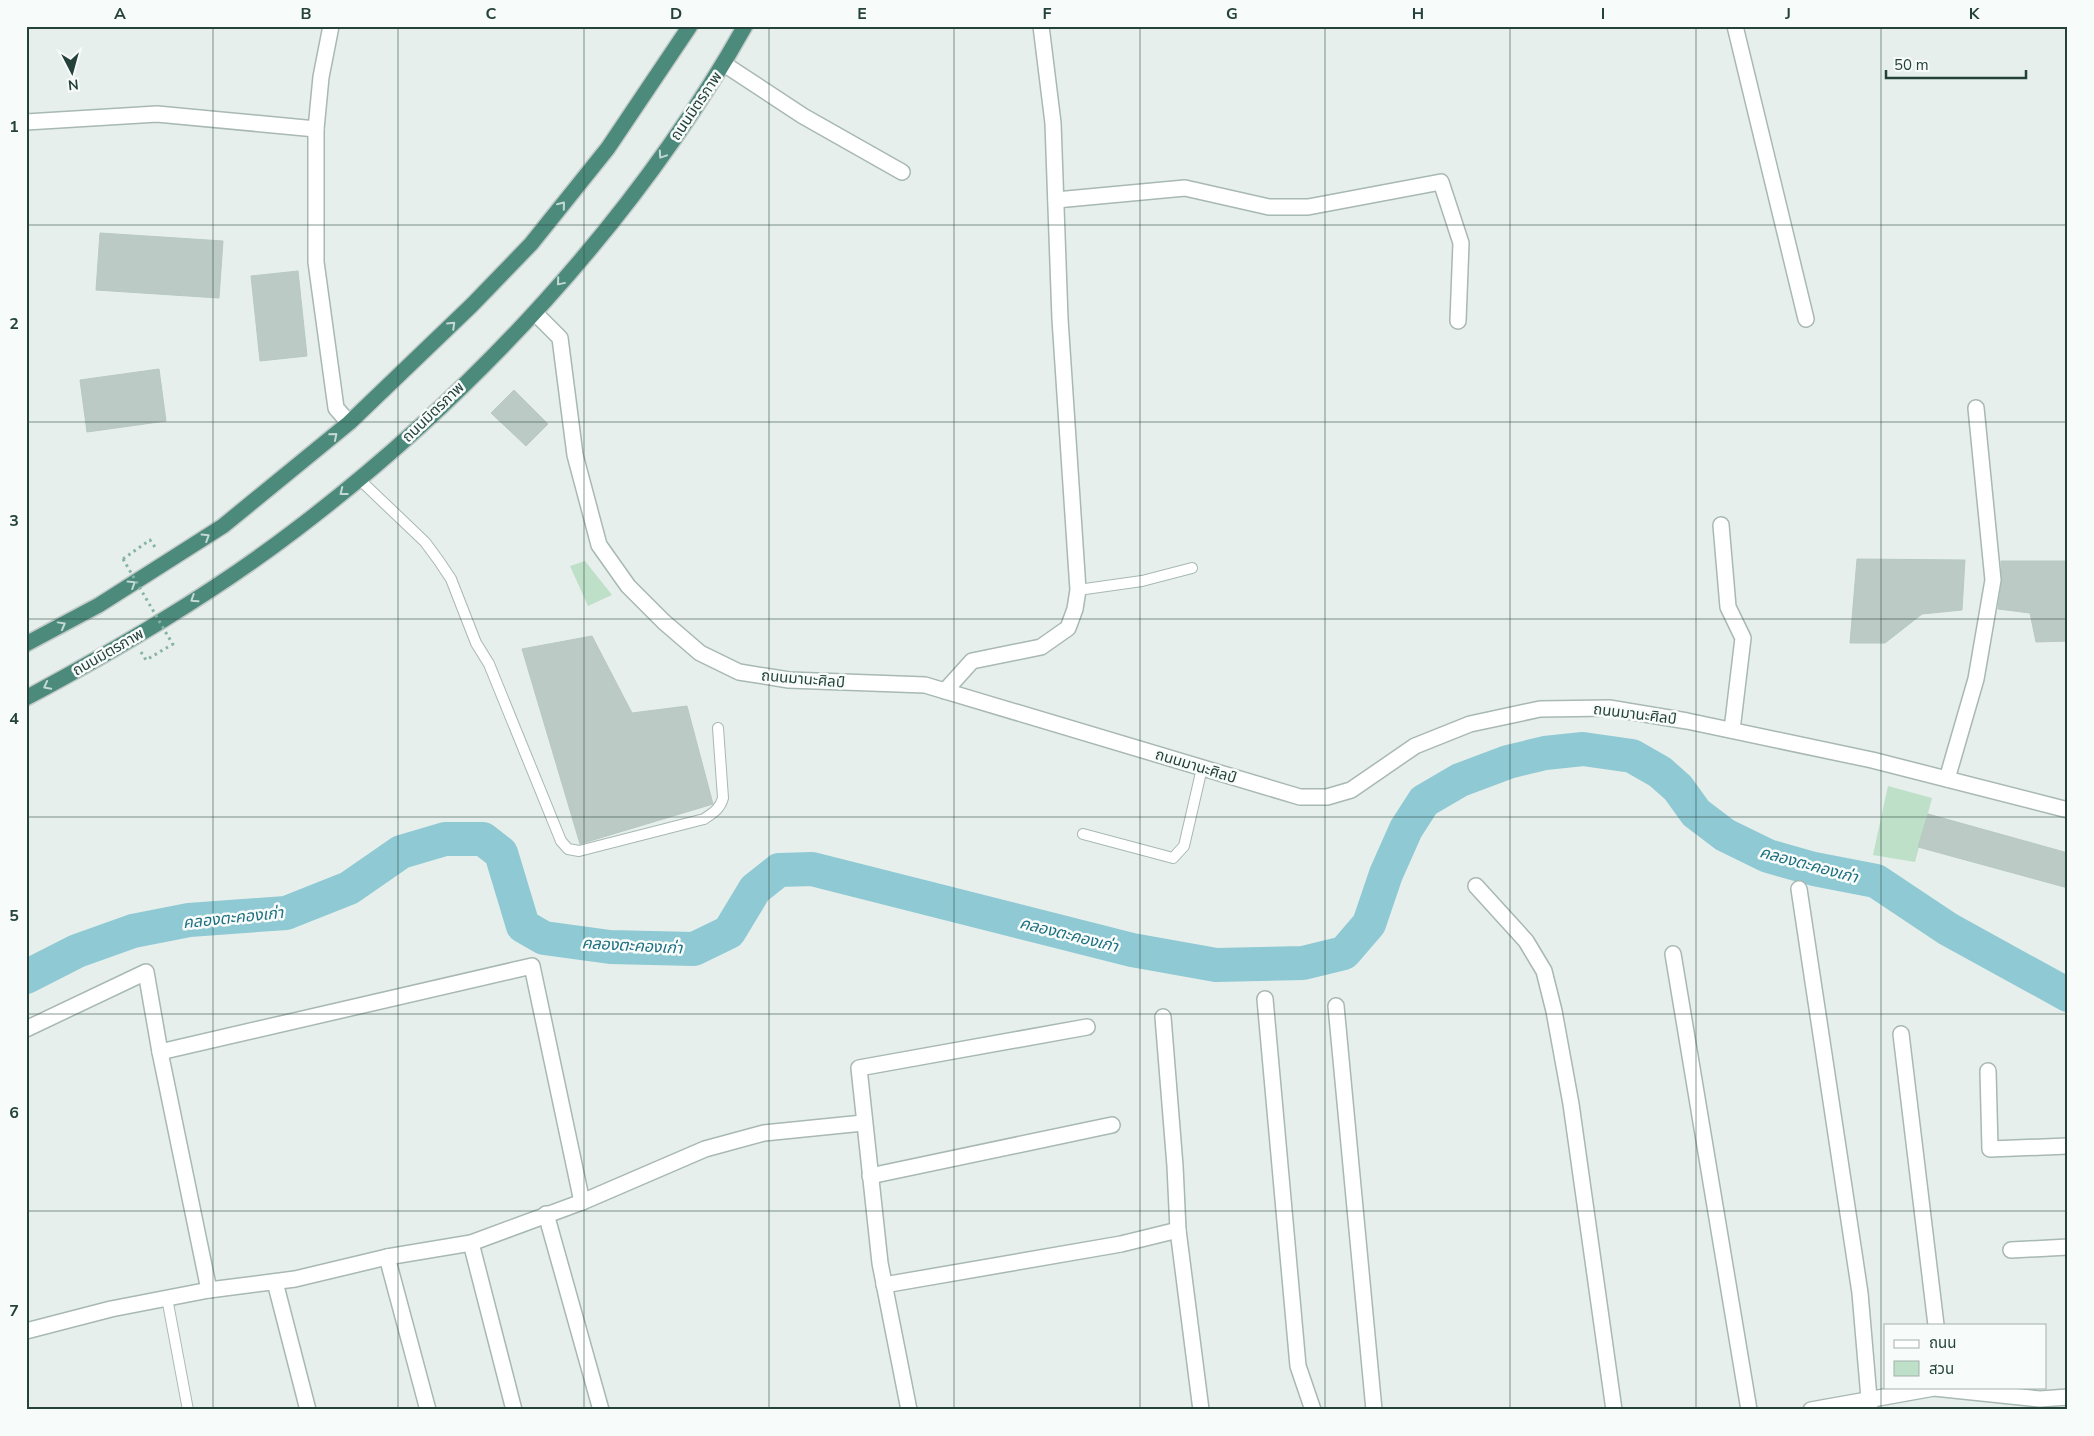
<svg xmlns="http://www.w3.org/2000/svg" width="2094" height="1436" font-family="'Nunito Sans','Noto Sans Thai',sans-serif">
	<rect width="100%" height="100%" fill="#e6efeb"/>
	<g fill="#bfe0c8">
		<path d="M585 561 612 595 588 606 570 566Z"/>
		<path d="M1888 786 1932 798 1915 862 1873 855Z"/>
	</g>
	<g fill="none" stroke-linecap="round" stroke-linejoin="round">
		<path stroke="#8ec9d4" stroke-width="34" d="M26 977 77 951 133 931 189 920 286 913 349 888 401 852 445 839H483L501 853 523 926 544 938 610 947 694 949 729 932 755 889 779 870 812 869 1132 950 1216 965 1303 963 1344 953 1369 924 1386 874 1406 829 1424 801 1460 780 1508 762 1545 753 1583 749 1632 756 1660 772 1678 788 1696 813 1725 835 1768 856 1814 869 1876 881 1948 929 2068 995"/>
	</g>
	<g fill="#bbcac4" stroke="#b8c9c2">
		<path d="M100 233 223 241 219 298 96 290Z"/>
		<path d="M298 271 307 356 260 361 251 276Z"/>
		<path d="M159 369 166 421 87 432 80 380Z"/>
		<path d="M514 390 548 424 526 446 491 413Z"/>
		<path d="M1857 559 1965 560 1962 610 1922 614 1885 643H1850Z"/>
		<path d="M2001 561H2068V641L2036 642 2030 613 1998 609 2002 581Z"/>
		<path d="M592 636 632 713 687 706 713 804 580 844 522 649Z"/>
		<path d="M1928 814 2068 853V888L1918 847Z"/>
	</g>
	<g fill="none" stroke-linecap="round" stroke-linejoin="round">
		<g stroke="#a8b8b2" stroke-width="12">
			<g id="service">
				<path d="M359 479 425 542 439 561 451 579 476 643 489 664 561 841 568 849 579 851 704 819C713 813 720 809 723 798L718 728"/>
				<path d="M1078 590 1142 581 1192 568"/>
				<path d="M1083 834 1173 858 1184 846 1202 768"/>
				<path d="M167 1298 188 1410"/>
			</g>
		</g>
		<g stroke="#a8b8b2" stroke-width="18">
			<g id="minor">
				<path d="M331 26 321 77 316 129V262L336 408 349 423"/>
				<path d="M1735 26 1806 319"/>
				<path d="M724 64 803 116 902 172"/>
				<path d="M26 122 157 114 316 129"/>
				<path d="M1056 200 1185 188 1269 207H1308L1441 182 1461 243 1458 321"/>
				<path d="M1721 525 1728 607 1743 638 1732 730"/>
				<path d="M945 691 972 661 1041 647 1068 628 1075 609 1078 590 1060 319 1053 123 1041 26"/>
				<path d="M1947 779 1976 679 1993 580 1976 408"/>
				<path d="M1476 886 1526 941 1544 971 1554 1011 1571 1104 1614 1410"/>
				<path d="M1799 889 1860 1293 1870 1410"/>
				<path d="M1673 954 1749 1410"/>
				<path d="M1265 999 1298 1366 1313 1410"/>
				<path d="M1336 1006 1374 1410"/>
				<path d="M1163 1017 1175 1166 1178 1230 1201 1410"/>
				<path d="M26 1029 146 972 160 1052 209 1290"/>
				<path d="M1901 1034 1936 1325"/>
				<path d="M160 1052 532 966 582 1202"/>
				<path d="M1988 1071 1990 1149 2068 1146"/>
				<path d="M870 1176 1112 1125"/>
				<path d="M546 1214 601 1410"/>
				<path d="M471 1243 514 1410"/>
				<path d="M2011 1250 2068 1247"/>
				<path d="M387 1257 428 1410"/>
				<path d="M275 1282 308 1410"/>
				<path d="M884 1285 1121 1244 1178 1230"/>
				<path d="M26 1331 111 1309 209 1290 295 1279 387 1257 471 1243 582 1202 705 1149 764 1133 863 1123"/>
				<path d="M909 1410 880 1263 859 1068 1087 1027"/>
				<path d="M1811 1410 1934 1388 2040 1399 2068 1397"/>
			</g>
		</g>
		<g stroke="#a8b8b2" stroke-width="18">
			<path id="tertiary" d="M535 313 560 338 575 455 599 545 628 586 664 622 700 653 739 672 789 680 925 685 1300 797H1327L1351 790 1415 746 1470 724 1540 709 1609 708 1687 721 1872 760 2068 810"/>
		</g>
		<g stroke="#c2cac8" stroke-width="18">
			<g id="trunk">
				<path d="M26 644 99 605 223 526 349 423 472 305 531 244 608 148 690 26"/>
				<path d="M26 698C119 648 210 595 294 531 471 397 636 220 745 26"/>
			</g>
		</g>
		<g stroke="#86b3a5" stroke-width="3" stroke-dasharray="2.5 4" stroke-linecap="butt">
			<path d="M123 559 150 540 157 550"/>
			<path d="M141 652 146 660 173 644 172 643"/>
		</g>
		<use href="#service" stroke="#fff" stroke-width="10"/>
		<use href="#minor" stroke="#fff" stroke-width="15"/>
		<use href="#tertiary" stroke="#fff" stroke-width="15"/>
		<use href="#trunk" stroke="#4c8a7c" stroke-width="15"/>
		<path stroke="#86b3a5" stroke-width="3" stroke-dasharray="2.5 4" stroke-linecap="butt" d="M123 559 172 643"/>
	</g>
	<defs><path id="oneway-chevron" d="M-2-3.5L2.5 0L-2 3.5" fill="none" stroke-width="1.6" stroke-linecap="round" stroke-linejoin="round" transform="scale(1.25)"/></defs>
	<g stroke="#c4d9d4">
		<use href="#oneway-chevron" transform="translate(662 155) rotate(124)"/>
		<use href="#oneway-chevron" transform="translate(562 205) rotate(-51)"/>
		<use href="#oneway-chevron" transform="translate(560 282) rotate(130)"/>
		<use href="#oneway-chevron" transform="translate(452 325) rotate(-44)"/>
		<use href="#oneway-chevron" transform="translate(334 436) rotate(-40)"/>
		<use href="#oneway-chevron" transform="translate(343 492) rotate(142)"/>
		<use href="#oneway-chevron" transform="translate(206 537) rotate(-32)"/>
		<use href="#oneway-chevron" transform="translate(132 584) rotate(-32)"/>
		<use href="#oneway-chevron" transform="translate(194 599) rotate(147)"/>
		<use href="#oneway-chevron" transform="translate(62 625) rotate(-29)"/>
		<use href="#oneway-chevron" transform="translate(47 686) rotate(152)"/>
	</g>
	<path fill="none" stroke="#24423a" stroke-width="1" stroke-opacity="0.55" d="M213 26V1410M398 26V1410M584 26V1410M769 26V1410M954 26V1410M1140 26V1410M1325 26V1410M1510 26V1410M1696 26V1410M1881 26V1410M26 225H2068M26 422H2068M26 619H2068M26 817H2068M26 1014H2068M26 1211H2068"/>
	<g text-anchor="middle" stroke-width="5" stroke-linejoin="round" paint-order="stroke">
		<g font-size="15" fill="#24423a" stroke="#f7fbf9">
			<text transform="translate(696 106) rotate(-56)" y="5">ถนนมิตรภาพ</text>
			<text transform="translate(433 412) rotate(-44)" y="5">ถนนมิตรภาพ</text>
			<text transform="translate(108 652) rotate(-30)" y="5">ถนนมิตรภาพ</text>
			<text transform="translate(803 679) rotate(5)" y="5">ถนนมานะศิลป์</text>
			<text transform="translate(1635 714) rotate(7)" y="5">ถนนมานะศิลป์</text>
			<text transform="translate(1196 766) rotate(17)" y="5">ถนนมานะศิลป์</text>
		</g>
		<g font-size="16" font-style="italic" fill="#1c6f80" stroke="#f7fbf9">
			<text transform="translate(1809 864) rotate(15)" y="6">คลองตะคองเก่า</text>
			<text transform="translate(233 917) rotate(-6)" y="6">คลองตะคองเก่า</text>
			<text transform="translate(1069 934) rotate(14)" y="6">คลองตะคองเก่า</text>
			<text transform="translate(632 945) rotate(3)" y="6">คลองตะคองเก่า</text>
		</g>
	</g>
	<rect width="2094" height="1436" fill="none" stroke="#f7fbf9" stroke-width="55"/>
	<rect x="1884" y="1324" width="162" height="65" fill="#f7fbf9" stroke="#a3b1ad"/>
	<rect x="1894" y="1340" width="25" height="8" fill="#ffffff" stroke="#a3b1ad"/>
	<text x="1929" y="1348" font-size="15" fill="#24423a">ถนน</text>
	<rect x="1894" y="1361" width="25" height="15" fill="#bfe0c8" stroke="#a3b1ad"/>
	<text x="1929" y="1374" font-size="15" fill="#24423a">สวน</text>
	<g transform="translate(72 72) rotate(174)" stroke="#f7fbf9" stroke-width="4" paint-order="stroke">
	<path d="M0-4L9 19L0 12L-9 19Z" fill="#24423a"/>
	<text y="-8" font-size="14" font-weight="bold" text-anchor="middle" fill="#24423a">N</text>
	</g>
	<path d="M1886 70v8h140v-8" fill="none" stroke="#24423a" stroke-width="2.5"/>
	<text x="1894" y="70" font-size="15" fill="#24423a" stroke="#f7fbf9" stroke-width="4" paint-order="stroke">50 m</text>
	<rect x="28" y="28" width="2038" height="1380" fill="none" stroke="#24423a" stroke-width="2"/>
	<g font-size="16" text-anchor="middle" font-weight="bold" fill="#24423a">
		<text x="120" y="19">A</text>
		<text x="306" y="19">B</text>
		<text x="491" y="19">C</text>
		<text x="676" y="19">D</text>
		<text x="862" y="19">E</text>
		<text x="1047" y="19">F</text>
		<text x="1232" y="19">G</text>
		<text x="1418" y="19">H</text>
		<text x="1603" y="19">I</text>
		<text x="1788" y="19">J</text>
		<text x="1974" y="19">K</text>
		<text x="14" y="132">1</text>
		<text x="14" y="329">2</text>
		<text x="14" y="526">3</text>
		<text x="14" y="724">4</text>
		<text x="14" y="921">5</text>
		<text x="14" y="1118">6</text>
		<text x="14" y="1316">7</text>
	</g>
</svg>
